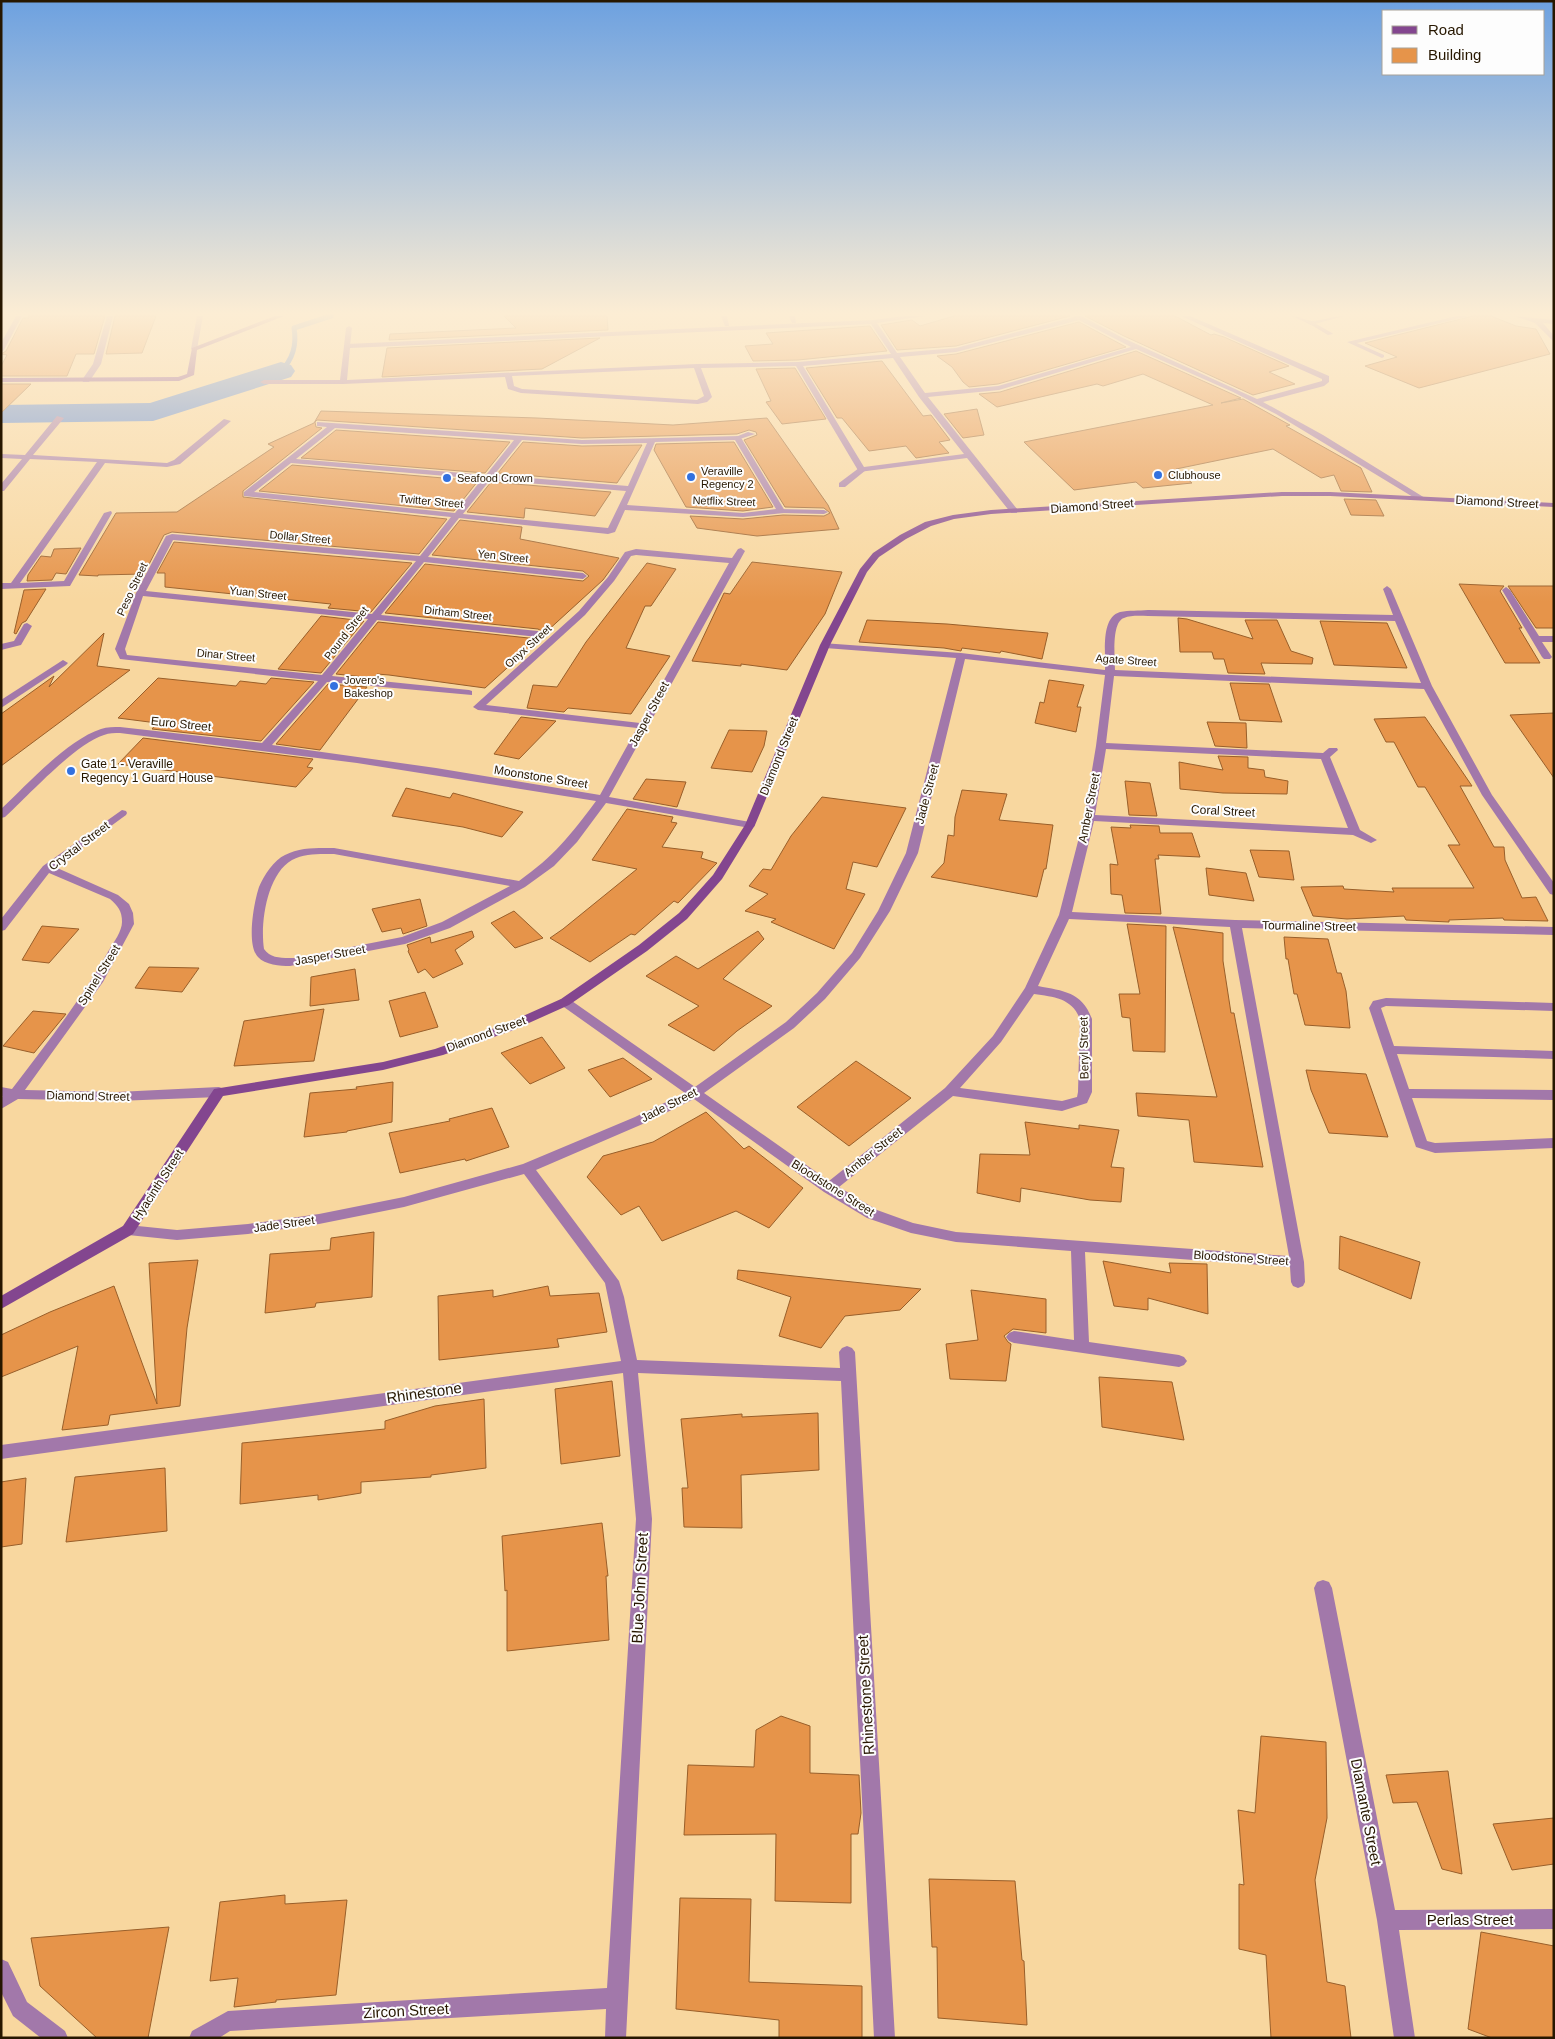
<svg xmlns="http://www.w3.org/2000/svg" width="1555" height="2039" font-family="Arial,sans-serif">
	<rect width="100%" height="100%" fill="#f8d79f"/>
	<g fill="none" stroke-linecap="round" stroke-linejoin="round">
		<path stroke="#5584d4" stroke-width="5" d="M281 371C293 359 297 345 294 328L331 316"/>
		<path fill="#5584d4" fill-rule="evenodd" d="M281 362 291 365 295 371 291 377 153 421 1 423V405L150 403Z"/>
	</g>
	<g fill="#e6944a" stroke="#995f2a">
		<path d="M28 316H105L94 354H76L67 376H1V366L7 355 1 354 6 351 23 318H29Z"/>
		<path d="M115 316H156L142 353 106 354Z"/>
		<path d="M504 316H607L608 330 389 340 390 334 516 328Z"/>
		<path d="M954 316H1070L956 346 897 350 881 325 912 320 920 326Z"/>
		<path d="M1085 316H1175L1211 335 1214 334 1224 337 1289 366 1269 372 1295 384 1253 395 1124 336Z"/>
		<path d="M1473 316H1491L1516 326 1536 329 1550 354 1419 388 1365 366 1397 357 1365 343Z"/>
		<path d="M1079 322 1126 347 998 384 969 387 963 382 952 367 937 356 956 354Z"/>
		<path d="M870 326 887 351 798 360 753 361 745 346 773 344 766 333Z"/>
		<path d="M600 338 542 369 382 377 387 348Z"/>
		<path d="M1136 351 1241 398 1221 403 1243 399 1288 424 1290 425 1286 426 1361 468 1372 492 1341 491 1334 475 1321 478 1273 449 1176 469 1192 483 1143 488 1136 482 1074 490 1024 442 1213 405 1143 374 1103 386 1097 384 997 407 979 394 1000 392Z"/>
		<path d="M882 361 923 416 931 415 950 440 939 442 949 453 916 458 906 446 869 451 842 418H837L806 368Z"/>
		<path d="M795 368 826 419 782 424 766 402 771 401 756 369Z"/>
		<path d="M1 384H31L1 413Z"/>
		<path d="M977 409 984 435 963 438 944 414Z"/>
		<path d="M321 411 537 418 673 425 767 418 828 505 839 529 757 536 697 528 690 516 743 519 783 515 824 516 830 513 824 508 785 507 744 440 757 435 756 432 749 430 737 434 582 438 317 420 315 422 316 427 322 428 243 491V497L447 519 419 554 172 532 164 535 144 574 98 575V576L79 575 116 513 177 512 274 447 268 444 314 423Z"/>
		<path d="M336 430 510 442 485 473 301 458Z"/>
		<path d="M523 442 582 446 642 445 617 483 498 473Z"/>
		<path d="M734 442 773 507 743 511 686 507 654 450 656 444Z"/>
		<path d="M292 465 478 481 454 511 259 491Z"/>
		<path d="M491 482 611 492 595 516 525 508 524 518 467 512Z"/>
		<path d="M1344 499 1376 500 1384 516 1351 515Z"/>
		<path d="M460 520 522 527 520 539 619 558 603 580 545 633 538 629 385 613 425 564 583 581 589 576 583 571 432 555Z"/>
		<path d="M174 542 412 563 371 612 328 608 331 604 165 587V573H157Z"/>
		<path d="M81 548 66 574 56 573 52 580 27 581 28 575 41 556 51 557 54 549Z"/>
		<path d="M752 562 842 572 825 614 787 670 741 664V666L692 661 724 593 730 594Z"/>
		<path d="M647 563 676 569 651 606H645L626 648 670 656 631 714 568 708 564 712 527 708 533 685 557 687 586 642Z"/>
		<path d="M1459 584 1504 586 1500 591 1522 628H1519L1540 663H1505Z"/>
		<path d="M1508 586H1554V628H1536Z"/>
		<path d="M46 589 26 621 22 623 16 634 14 633 24 590Z"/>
		<path d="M321 616 364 621 321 673 278 669Z"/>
		<path d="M1178 618 1187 619 1253 639 1245 620H1277L1291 651 1313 658 1312 664 1261 663 1265 674 1228 673 1224 659H1214L1212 652H1180Z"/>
		<path d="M867 620 947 624 1048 633 1042 659 1001 651 1000 653 962 648 961 651 944 648 859 642Z"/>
		<path d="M1320 621 1387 623 1407 668 1334 665Z"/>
		<path d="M378 622 538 639H539L485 688 389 675 377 674 374 678 336 674Z"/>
		<path d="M104 633 97 666 130 670 1 766V714L54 676 49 687Z"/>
		<path d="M158 678 236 686 240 681 266 684 271 678 314 682 261 741 152 729 157 723 118 718Z"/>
		<path d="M1049 680 1084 685 1077 707H1081L1076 732 1035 723 1040 702 1044 703Z"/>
		<path d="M1230 683 1269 684 1282 722 1240 720Z"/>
		<path d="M328 684 367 687 320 750 276 744Z"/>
		<path d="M1554 713V778L1510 715Z"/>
		<path d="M521 717 556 721 519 759 494 754Z"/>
		<path d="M1425 717 1472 786H1460L1494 847H1504L1505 860 1522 898 1536 897 1548 921 1504 920 1503 918 1449 920V922L1406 920 1404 916 1347 919 1313 916 1301 887 1343 886 1344 889 1394 892 1392 888H1474L1448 845H1460L1425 787H1418L1394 742H1386L1374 719Z"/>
		<path d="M1207 722 1246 723 1247 748 1215 746Z"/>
		<path d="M729 730 767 731 764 746 752 772 711 768Z"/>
		<path d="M143 738 313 759 307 767 313 768 296 787 118 764Z"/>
		<path d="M1218 756 1248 757V768L1264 770 1265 777 1288 781 1287 794 1223 793 1180 789 1179 762 1223 770Z"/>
		<path d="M646 779 686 782 677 807 633 799Z"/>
		<path d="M1125 781 1150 783 1157 816 1129 815Z"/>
		<path d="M406 788 450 798 453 793 523 812 502 837 463 827 392 816Z"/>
		<path d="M962 790 1007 794 999 820 1053 825 1046 869H1044L1037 897 931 877 944 863 948 835 954 836 955 817Z"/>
		<path d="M822 797 906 808 877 867 853 862 846 889 865 894 834 949 771 922 776 919 745 911 768 894 749 886 763 869 771 870 791 836Z"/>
		<path d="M627 809 673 817 671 822 677 823 662 847 703 852 701 858 717 863 678 903 674 901 635 935 631 934 590 962 550 938 563 929 637 869 592 860Z"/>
		<path d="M1130 825 1159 826 1160 833H1192L1200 857 1158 855 1159 859H1155L1161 914 1125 913 1122 895 1111 894 1110 864 1118 865 1111 827 1131 828Z"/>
		<path d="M1250 850 1289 851 1294 880 1259 877Z"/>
		<path d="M1206 868 1246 873 1254 901 1209 895Z"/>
		<path d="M420 899 427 926 403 934 401 928 382 932 372 909Z"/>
		<path d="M514 911 543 938 515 948 491 923Z"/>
		<path d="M1127 924 1166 926 1165 1052 1133 1051 1130 1018 1122 1017 1119 994H1140Z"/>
		<path d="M42 926 79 929 49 963 22 960Z"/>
		<path d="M1173 927 1223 933V961L1231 1013H1234L1263 1167 1194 1162 1189 1120 1138 1116 1136 1093 1217 1097Z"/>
		<path d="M472 931 474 937 455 950 463 964 433 978 425 969 418 973 408 951 409 950 407 945 430 937 431 943Z"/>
		<path d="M758 931 764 939 723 979 772 1006 737 1031 714 1051 668 1025 699 1006 646 976 676 956 698 969Z"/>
		<path d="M1284 937 1328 939 1337 973H1341L1346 991 1350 1028 1305 1025 1297 994H1294L1288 959H1286Z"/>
		<path d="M149 967 199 968 182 992 135 988Z"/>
		<path d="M355 969 359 1000 310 1006 311 977Z"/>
		<path d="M425 992 438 1027 400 1037 389 1001Z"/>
		<path d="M324 1009 314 1061 234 1066 244 1021Z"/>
		<path d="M33 1011 66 1014 34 1053 3 1046Z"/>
		<path d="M542 1037 565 1068 530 1084 501 1053Z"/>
		<path d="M623 1058 652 1079 610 1097 588 1070Z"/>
		<path d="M856 1061 911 1098 849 1146 797 1107Z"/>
		<path d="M1306 1070 1366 1074 1388 1137 1329 1133 1311 1090Z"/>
		<path d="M393 1082 392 1122 347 1131V1132L304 1137 310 1093 357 1089 356 1087Z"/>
		<path d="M492 1108 509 1147 466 1161 465 1159 400 1173 389 1133 450 1121 449 1119Z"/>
		<path d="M706 1112 744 1149 749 1146 803 1188 769 1228 736 1211 662 1241 639 1206 621 1215 587 1177 603 1156 653 1142Z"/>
		<path d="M1025 1122 1079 1129V1125L1119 1130 1111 1167 1124 1168 1121 1202 1090 1200 1021 1188 1020 1202 977 1193 980 1154 1030 1155Z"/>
		<path d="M374 1232 372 1297 316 1303 315 1307 265 1313 270 1254 330 1250 331 1238Z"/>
		<path d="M1340 1236 1420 1262 1411 1299 1339 1269Z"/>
		<path d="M198 1260 187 1328 180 1406 110 1415 108 1425 62 1430 78 1346 1 1377V1335L50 1312 114 1286 157 1404 149 1263Z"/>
		<path d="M1103 1261 1171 1273 1169 1263 1207 1264 1208 1314 1148 1298V1310L1114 1306Z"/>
		<path d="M738 1270 794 1276 921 1289 900 1310 845 1316 821 1348 779 1336 791 1297 737 1279Z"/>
		<path d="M548 1286 550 1296 599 1293 607 1332 557 1339 559 1347 439 1360 438 1296 493 1290V1297Z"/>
		<path d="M971 1290 1046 1299V1333L1013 1329 1004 1336 1008 1342 1011 1344 1006 1381 950 1379 946 1344 978 1340Z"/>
		<path d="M1099 1377 1172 1382 1184 1440 1102 1427Z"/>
		<path d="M612 1381 620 1456 561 1464 555 1389Z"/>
		<path d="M484 1399 486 1468 431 1475V1477L361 1482V1493L318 1500V1495L240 1504 242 1443 385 1429V1421L435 1406Z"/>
		<path d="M818 1413 819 1470 741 1475 742 1528 684 1527 682 1488H688L681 1419 742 1414V1417Z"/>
		<path d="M165 1468 167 1531 66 1542 75 1477Z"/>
		<path d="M26 1478 22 1544 1 1547V1482Z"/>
		<path d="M602 1523 608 1576H606L609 1640 507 1651V1590L505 1591 502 1536Z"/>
		<path d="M781 1716 810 1726V1773L859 1775 861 1813 858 1834H851V1903L775 1901 776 1834 684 1835 688 1765 754 1767 756 1730Z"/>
		<path d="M1261 1736 1326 1742 1327 1818 1315 1880 1327 1982 1345 1986 1351 2038H1271L1266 1955 1239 1949V1884L1244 1885 1238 1810 1255 1813Z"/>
		<path d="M1448 1771 1462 1874 1442 1869 1417 1802 1393 1803 1386 1775Z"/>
		<path d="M1554 1818V1864L1512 1870 1493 1824Z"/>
		<path d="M929 1879 1015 1881 1022 1960 1024 1961 1027 2025 938 2018 937 1947H932Z"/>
		<path d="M285 1895V1904L347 1900 336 1995 276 2000V2002L234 2007 238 1978 210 1981 220 1902Z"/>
		<path d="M680 1898 751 1899 749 1982 862 1986V2038H779V2020L676 2009Z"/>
		<path d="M169 1927 148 2038H97L40 1986 31 1938Z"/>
		<path d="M1481 1932 1554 1946V2038H1492L1468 2029Z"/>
	</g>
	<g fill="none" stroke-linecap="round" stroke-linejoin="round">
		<g fill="#a278aa" fill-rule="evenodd">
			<path d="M721 316H727L729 326H725Z"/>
			<path d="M789 316H795L796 323H792Z"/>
			<path d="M1457 316H1469L1357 343 1384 355V357L1382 358 1347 342Z"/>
			<path d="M1514 316 1554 320V324L1543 323 1554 336V342L1535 323Z"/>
			<path d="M1311 321 1332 333 1333 334 1328 335 1308 323Z"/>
			<path d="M349 326 352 328 350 346 347 348 344 346 346 328Z"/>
			<path d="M748 432 755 434 737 440 733 438Z"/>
			<path d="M859 468 866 470 845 487H839V483Z"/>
			<path d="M778 509 824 510 828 512 824 514 781 513H778Z"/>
			<path d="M1506 587 1510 590 1539 636H1554V642H1542L1552 657 1550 659H1544L1542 657 1502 590Z"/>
		</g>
		<g fill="#a278aa" fill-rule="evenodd">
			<path d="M16 316H22L4 350 1 352V343Z"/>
			<path d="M107 316H113L101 364 89 382H83L82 380 93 364Z"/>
			<path d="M197 316H203L197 349 194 351 191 349Z"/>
			<path d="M905 316H925L877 323 897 353 956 348 1074 317 1073 316H1081L1123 338 1257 399 1322 381V379L1181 316H1190L1329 376V382L1324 386 1263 402 1323 435 1425 498 1418 500 1276 414 1233 392 1136 349 999 390 928 397 1017 509V513H1011L967 458 859 472 796 366 701 368 712 397 707 402 698 404 521 393 508 389 505 377 343 384H264L260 382 264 380H340L344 346 347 344 873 320ZM1079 320 1131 347 998 386 925 393 900 357 956 352ZM871 324 891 354 798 362 697 364 347 380 350 348ZM893 358 919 397 964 454 864 467 803 366ZM694 368 704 396 697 400 522 389 514 386 512 376Z"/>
			<path d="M1292 316C1299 316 1304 320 1312 321 1318 321 1335 316 1344 316L1311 325Z"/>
			<path d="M57 416 64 418 33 455 167 463 174 460 224 419 231 421 180 464 167 467 105 463 20 583 64 581 104 513 111 511 112 513 70 586 1 589V583H11L97 462 30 459 4 491H1V484L22 459 1 458V454L25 455Z"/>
			<path d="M317 422 582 440 740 436 785 511 784 513 743 517 625 510 615 532 608 534 459 518 428 557 583 573 587 576 583 579 424 562 381 615 538 631 543 634 538 637 377 620 332 676 469 690 472 691V695L327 682 272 745 436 768 600 795 637 728 478 710 473 707 579 611 608 577 625 552 636 549 732 558 738 549 741 548 745 551 609 797 750 822 754 823 755 825 754 827 750 828 606 803 577 842 554 866 525 887 450 928 405 944 290 966C280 966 265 965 258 957 246 945 254 902 259 887 264 875 274 860 285 855 300 847 318 848 334 848L519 881C554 856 570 836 596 801L357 763 120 733C115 733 109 733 104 735 75 744 29 795 5 817L1 818V809C28 784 67 740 101 729 107 727 114 727 120 727L262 743 318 681 120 659 115 649 136 593 166 536 172 534 420 556 451 517 244 496V492L327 427 317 426ZM335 428 514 440 486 475 296 459ZM522 440 582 444 647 443 628 486 494 475ZM735 440 776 509 743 513 627 505 655 442ZM291 463 482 479 455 513 254 492ZM490 480 626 491 608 528 463 514ZM173 540 416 561 372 614 146 591ZM636 555 729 563 640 723 486 705 585 615 614 581 631 556ZM143 596 368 619 322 675 127 655 125 649ZM334 854 510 886 442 922 402 937 295 958C283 958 271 959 264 949 260 923 267 874 292 860 305 853 320 854 334 854Z"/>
			<path d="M1387 586 1391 589 1432 686 1492 795 1554 883V895L1550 894 1482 795 1424 689 1114 676 1106 743 1323 753 1329 748H1337L1338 750 1330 757 1360 830 1377 840 1371 843 1353 835 1094 821 1072 912 1235 920 1554 927V935L1242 928 1304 1262 1305 1282 1303 1286 1298 1288 1293 1286 1291 1282 1290 1267 1085 1252 1089 1342 1179 1355 1184 1357 1187 1361 1184 1365 1179 1367 1014 1343 1009 1341 1006 1337 1009 1333 1014 1331 1074 1340 1071 1251 956 1242 911 1233 867 1218 824 1192 694 1099 645 1123 536 1170 619 1281 624 1297 637 1360 840 1368 839 1352 842 1348 847 1346 852 1348 855 1352 895 2038H874L841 1381 638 1373 652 1519 626 2038H605L606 2009 230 2031 219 2038H189L192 2031 228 2011 607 1988 636 1519 623 1373 1 1459V1445L621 1361 605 1283 524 1174 404 1207 319 1224 248 1234 177 1240 128 1235 123 1234 121 1230 123 1226 128 1225 177 1230 248 1224 319 1214 404 1197 523 1164 635 1117 685 1093 561 1005 559 1002 561 999H569L695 1087 786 1022 817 993 852 953 878 911 906 853 956 658 825 648 822 647V643L961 653 1105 670C1106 654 1100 618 1120 612 1129 610 1139 611 1148 610L1393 615 1383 589ZM1148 616 1395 621 1421 683 1115 670C1115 659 1111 622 1124 618 1131 615 1141 616 1148 616ZM965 659 1105 675 1096 746 1084 818 1059 915 1025 988 993 1036 945 1088 829 1181 704 1093 794 1028 825 999 860 958 890 911 918 853ZM1106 749 1321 759 1348 828 1095 815ZM1069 919 1230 927 1289 1256 956 1232 913 1223 877 1210 839 1187 953 1096 1062 1111 1087 1103 1092 1092V1019C1082 992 1064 991 1038 986ZM1034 994C1054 997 1072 998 1080 1019L1078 1092 1077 1097 1062 1101 960 1088 1001 1042Z"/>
			<path d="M27 623 32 626 21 645 1 650V644L14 641 24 624Z"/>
			<path d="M63 660 68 663 66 665 1 708V700Z"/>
			<path d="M122 810 126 811 127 813 126 815 55 867 118 895 129 904 133 913 134 924 103 982 25 1090 117 1092 219 1087 224 1089 226 1092 224 1095 219 1097 117 1101 18 1099 1 1109V1097L3 1096H1V1087L12 1089C46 1044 82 999 109 950 114 942 122 931 122 922 122 911 118 906 110 899L49 873 5 930 1 931V919L43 866Z"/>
			<path d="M1386 998 1554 1003V1011L1386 1006 1381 1008 1394 1046 1554 1051V1059L1397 1054 1409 1089 1554 1090V1100L1412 1098 1427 1141 1435 1143 1554 1138V1148L1435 1153 1416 1147 1369 1008 1373 1001Z"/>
			<path d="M1323 1580 1329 1582 1332 1588 1395 1910 1554 1909V1929L1399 1930 1415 2038H1394L1377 1920 1314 1588 1317 1582Z"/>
			<path d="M1 1959 8 1962 27 2002 65 2031 68 2038H41L13 2016 1 1992Z"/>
		</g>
		<g fill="#83468f" fill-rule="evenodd">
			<path d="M275 316H284L197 350 194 375 179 381 1 382V378L178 377 187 374 192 348Z"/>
			<path d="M1282 492H1330L1554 503V507L1330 496H1282L991 514 954 519 931 526 906 539 879 557 867 572 830 645 755 825 722 879 687 919 647 951 569 1005 511 1031 443 1055 383 1070 223 1096 133 1234 1 1309V1296L123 1226 214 1089 383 1062 435 1049 503 1025 561 999 639 945 679 913 713 875 745 825 820 645 860 569 873 553 900 535 925 522 953 515 991 510Z"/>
		</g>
	</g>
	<linearGradient id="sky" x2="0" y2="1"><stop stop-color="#6da1e0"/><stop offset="0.52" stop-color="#fcedd4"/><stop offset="1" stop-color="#fcedd4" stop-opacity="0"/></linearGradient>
	<rect width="1555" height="602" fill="url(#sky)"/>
	<g fill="#3371df" stroke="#fdfdfd" stroke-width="2">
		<circle cx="1158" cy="475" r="5"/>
		<circle cx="691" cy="477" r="5"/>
		<circle cx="447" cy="478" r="5"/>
		<circle cx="334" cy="686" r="5"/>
		<circle cx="71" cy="771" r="5"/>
	</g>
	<g text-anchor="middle" stroke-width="4" stroke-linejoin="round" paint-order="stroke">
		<g font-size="11" fill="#271700" stroke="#fdfdfd" text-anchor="start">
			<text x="701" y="475">Veraville<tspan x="701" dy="13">Regency 2</tspan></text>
			<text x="1168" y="479">Clubhouse</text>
			<text x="457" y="482">Seafood Crown</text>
			<text x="344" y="684">Jovero's<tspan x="344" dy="13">Bakeshop</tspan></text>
		</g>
		<g font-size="11" fill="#271700" stroke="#fdfdfd">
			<text transform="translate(431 501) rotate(5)" y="4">Twitter Street</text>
			<text transform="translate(724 501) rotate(2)" y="4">Netflix Street</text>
			<text transform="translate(300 537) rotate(5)" y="4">Dollar Street</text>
			<text transform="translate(503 556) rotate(6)" y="4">Yen Street</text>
			<text transform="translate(132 589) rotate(-65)" y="4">Peso Street</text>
			<text transform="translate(258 593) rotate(6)" y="4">Yuan Street</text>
			<text transform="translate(458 613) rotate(6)" y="4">Dirham Street</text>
			<text transform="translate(346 633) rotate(-52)" y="4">Pound Street</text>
			<text transform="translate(528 646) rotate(-42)" y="4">Onyx Street</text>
			<text transform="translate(226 655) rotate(5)" y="4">Dinar Street</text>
			<text transform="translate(1126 660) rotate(4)" y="4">Agate Street</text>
		</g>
		<g font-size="12" fill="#271700" stroke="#fdfdfd">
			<text transform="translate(1497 502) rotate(3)" y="4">Diamond Street</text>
			<text transform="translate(1092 506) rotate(-4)" y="4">Diamond Street</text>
			<text transform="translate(649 714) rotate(-62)" y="4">Jasper Street</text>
			<text transform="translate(181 724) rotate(6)" y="4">Euro Street</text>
			<text transform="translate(779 756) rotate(-68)" y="4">Diamond Street</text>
			<text transform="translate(541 777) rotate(9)" y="4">Moonstone Street</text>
			<text transform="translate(927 794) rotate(-75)" y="4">Jade Street</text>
			<text transform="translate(1089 808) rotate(-79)" y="4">Amber Street</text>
			<text transform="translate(1223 811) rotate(3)" y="4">Coral Street</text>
			<text transform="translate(79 846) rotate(-37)" y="4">Crystal Street</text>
			<text transform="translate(1309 926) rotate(1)" y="4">Tourmaline Street</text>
			<text transform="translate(330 955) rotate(-10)" y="4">Jasper Street</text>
			<text transform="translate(99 975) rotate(-58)" y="4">Spinel Street</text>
			<text transform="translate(486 1034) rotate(-20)" y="4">Diamond Street</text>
			<text transform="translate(1084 1048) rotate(-91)" y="4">Beryl Street</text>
			<text transform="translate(88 1096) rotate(1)" y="4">Diamond Street</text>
			<text transform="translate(669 1105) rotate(-27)" y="4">Jade Street</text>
			<text transform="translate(873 1152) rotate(-39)" y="4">Amber Street</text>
			<text transform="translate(158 1185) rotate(-57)" y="4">Hyacinth Street</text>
			<text transform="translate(833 1188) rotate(32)" y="4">Bloodstone Street</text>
			<text transform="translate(284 1224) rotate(-8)" y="4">Jade Street</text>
			<text transform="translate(1241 1258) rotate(4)" y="4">Bloodstone Street</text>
		</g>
		<g font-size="12" fill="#271700" stroke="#fdfdfd" text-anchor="start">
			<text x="81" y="768">Gate 1 - Veraville<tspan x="81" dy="14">Regency 1 Guard House</tspan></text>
		</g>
		<g font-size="15" fill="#271700" stroke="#fdfdfd">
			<text transform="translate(424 1393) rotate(-8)" y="5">Rhinestone</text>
			<text transform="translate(640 1588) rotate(-87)" y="5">Blue John Street</text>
			<text transform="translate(866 1695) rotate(-93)" y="5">Rhinestone Street</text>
			<text transform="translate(1366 1812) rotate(79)" y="5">Diamante Street</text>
			<text x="1470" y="1925">Perlas Street</text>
			<text transform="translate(406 2011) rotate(-3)" y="5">Zircon Street</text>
		</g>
	</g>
	<rect width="1555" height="2039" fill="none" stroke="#271700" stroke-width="5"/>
	<rect x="1382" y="10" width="162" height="65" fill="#fdfdfd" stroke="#a7a198"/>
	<rect x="1392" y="26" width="25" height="8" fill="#83468f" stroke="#a7a198"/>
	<text x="1428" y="35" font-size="15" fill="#271700">Road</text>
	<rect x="1392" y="48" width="25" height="15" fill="#e6944a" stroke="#a7a198"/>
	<text x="1428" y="60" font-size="15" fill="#271700">Building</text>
</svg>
